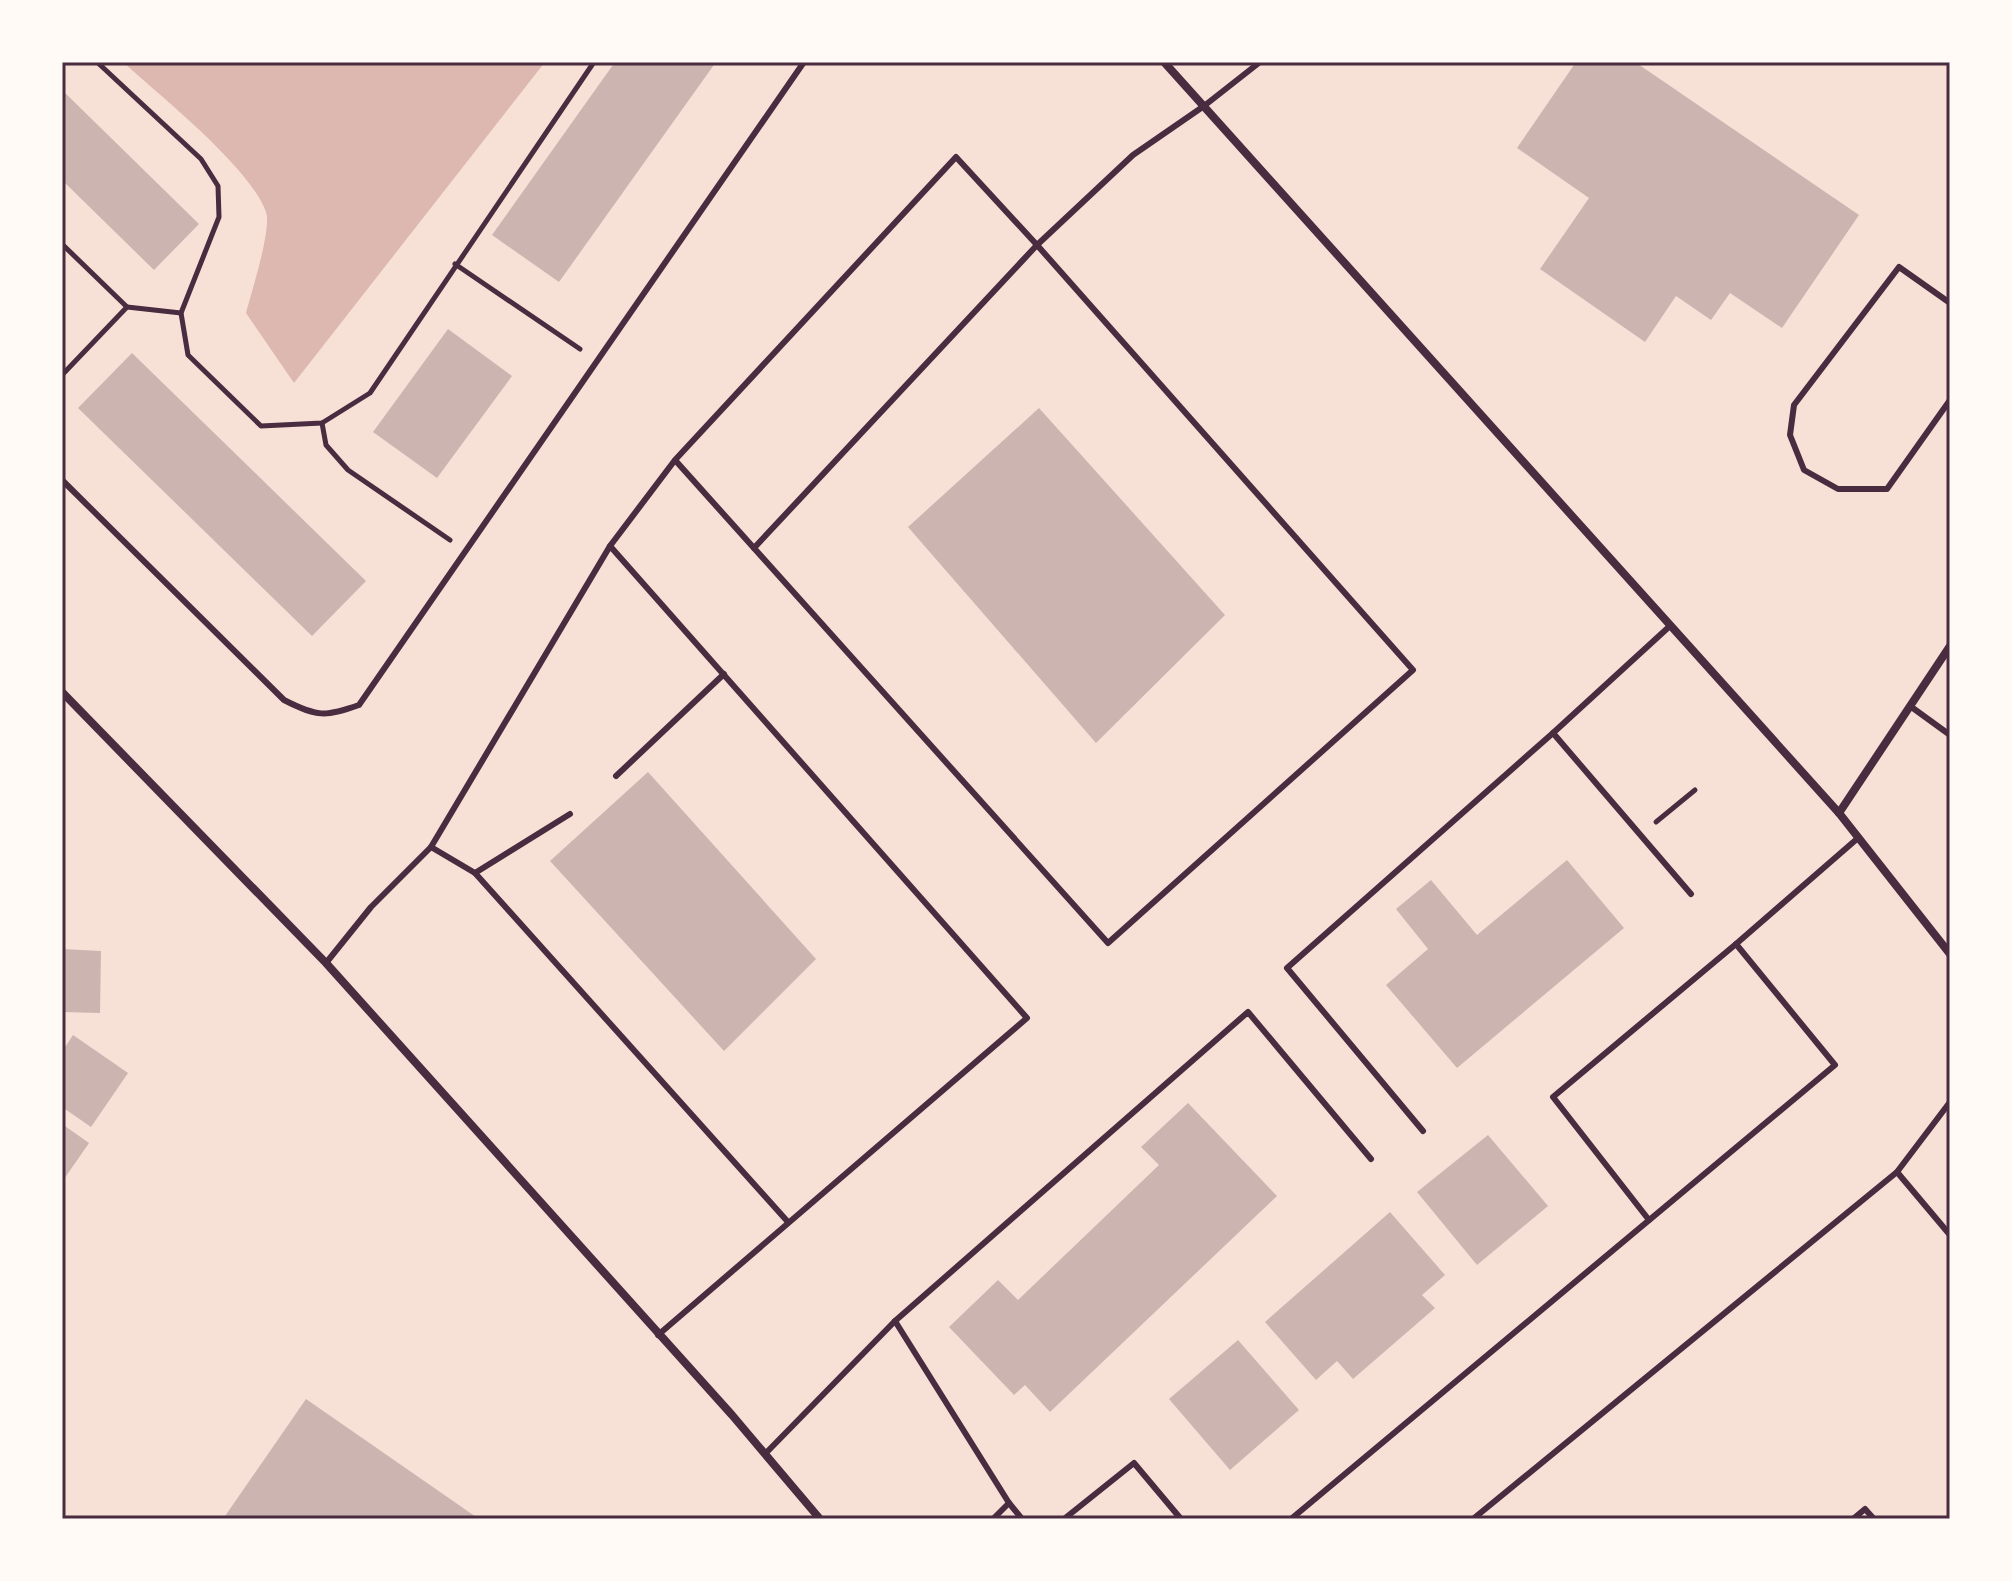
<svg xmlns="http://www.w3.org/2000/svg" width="2012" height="1581" font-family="Literata,serif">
	<rect width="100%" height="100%" fill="#f7e1d7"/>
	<path fill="#dcb8b0" d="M123 62H545L294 383 246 313C251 293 272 229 266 212 250 167 160 96 123 62Z"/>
	<g fill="#ccb4b1">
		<path d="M615 62H716L559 282 492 235Z"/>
		<path d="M1576 62H1635L1859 215 1782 328 1730 293 1711 320 1676 296 1645 342 1540 269 1589 198 1517 148Z"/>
		<path d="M62 90 199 224 154 270 62 180Z"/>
		<path d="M448 329 512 376 437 478 373 432Z"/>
		<path d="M132 353 366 581 312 636 78 408Z"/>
		<path d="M1039 408 1225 615 1096 743 908 527Z"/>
		<path d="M648 772 816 959 724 1051 550 861Z"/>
		<path d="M1567 860 1624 928 1457 1068 1386 985 1428 949 1396 909 1431 880 1477 935Z"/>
		<path d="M62 949 101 951 100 1013 62 1012Z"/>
		<path d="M73 1035 128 1073 91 1127 62 1107V1052Z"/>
		<path d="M1188 1103 1277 1196 1050 1412 1025 1385 1014 1395 949 1327 998 1280 1018 1300 1159 1165 1141 1147Z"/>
		<path d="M62 1124 89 1143 62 1182Z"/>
		<path d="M1488 1135 1548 1206 1477 1265 1417 1192Z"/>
		<path d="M1390 1212 1445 1275 1422 1295 1435 1308 1353 1379 1337 1361 1316 1380 1265 1322Z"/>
		<path d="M1238 1340 1299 1410 1230 1470 1169 1399Z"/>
		<path d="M306 1399 479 1519H223Z"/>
	</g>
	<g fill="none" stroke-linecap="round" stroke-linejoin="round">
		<g stroke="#4a2c40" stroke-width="5">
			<path d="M97 62 201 159 218 186 219 217 181 313 188 355 261 426 322 423 370 393 594 62"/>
			<path d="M62 244 127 307"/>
			<path d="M455 264 580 349"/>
			<path d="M62 375 127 307 181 313"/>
			<path d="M322 423 326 445 348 470 450 540"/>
			<path d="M1656 822 1695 790"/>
		</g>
		<g stroke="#4a2c40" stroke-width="6">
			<path d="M1950 303 1899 267 1794 405 1790 435 1804 470 1838 489H1887L1950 400"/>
			<path d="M62 480 284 700C317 717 325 717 359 705L804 62"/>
			<path d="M610 546 675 460 956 157 1037 245 1413 670 1108 943 675 460"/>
			<path d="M754 548 1037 245 1133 155 1204 106 1260 62"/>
			<path d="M1671 625 1553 733 1691 894"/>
			<path d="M1910 706 1950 735"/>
			<path d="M616 776 724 674"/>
			<path d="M431 847 475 873 788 1222"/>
			<path d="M475 873 570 814"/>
			<path d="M326 963 371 907 431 847 610 546 1027 1018 658 1335"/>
			<path d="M1423 1131 1287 968 1553 733"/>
			<path d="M1897 1172 1950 1235"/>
			<path d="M1649 1220 1553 1097 1736 944"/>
			<path d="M895 1321 1009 1503 993 1519"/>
			<path d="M765 1454 895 1321 1248 1012 1371 1159"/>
			<path d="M1009 1503 1022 1519"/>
			<path d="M1064 1519 1134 1463 1181 1519"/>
			<path d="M1291 1519 1835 1065 1736 944 1858 838"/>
			<path d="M1473 1519 1897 1172 1950 1102"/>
			<path d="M1853 1519 1865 1509 1874 1519"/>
		</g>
		<g stroke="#4a2c40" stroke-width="8">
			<path d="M1164 62 1839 813 1950 954"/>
			<path d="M62 692 326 963 732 1415 820 1519"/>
			<path d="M1839 813 1950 646"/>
		</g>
	</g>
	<rect width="2012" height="1581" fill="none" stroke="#fffaf5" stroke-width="128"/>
	<rect x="64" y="64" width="1884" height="1453" fill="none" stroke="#4a2c40" stroke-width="3"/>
</svg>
